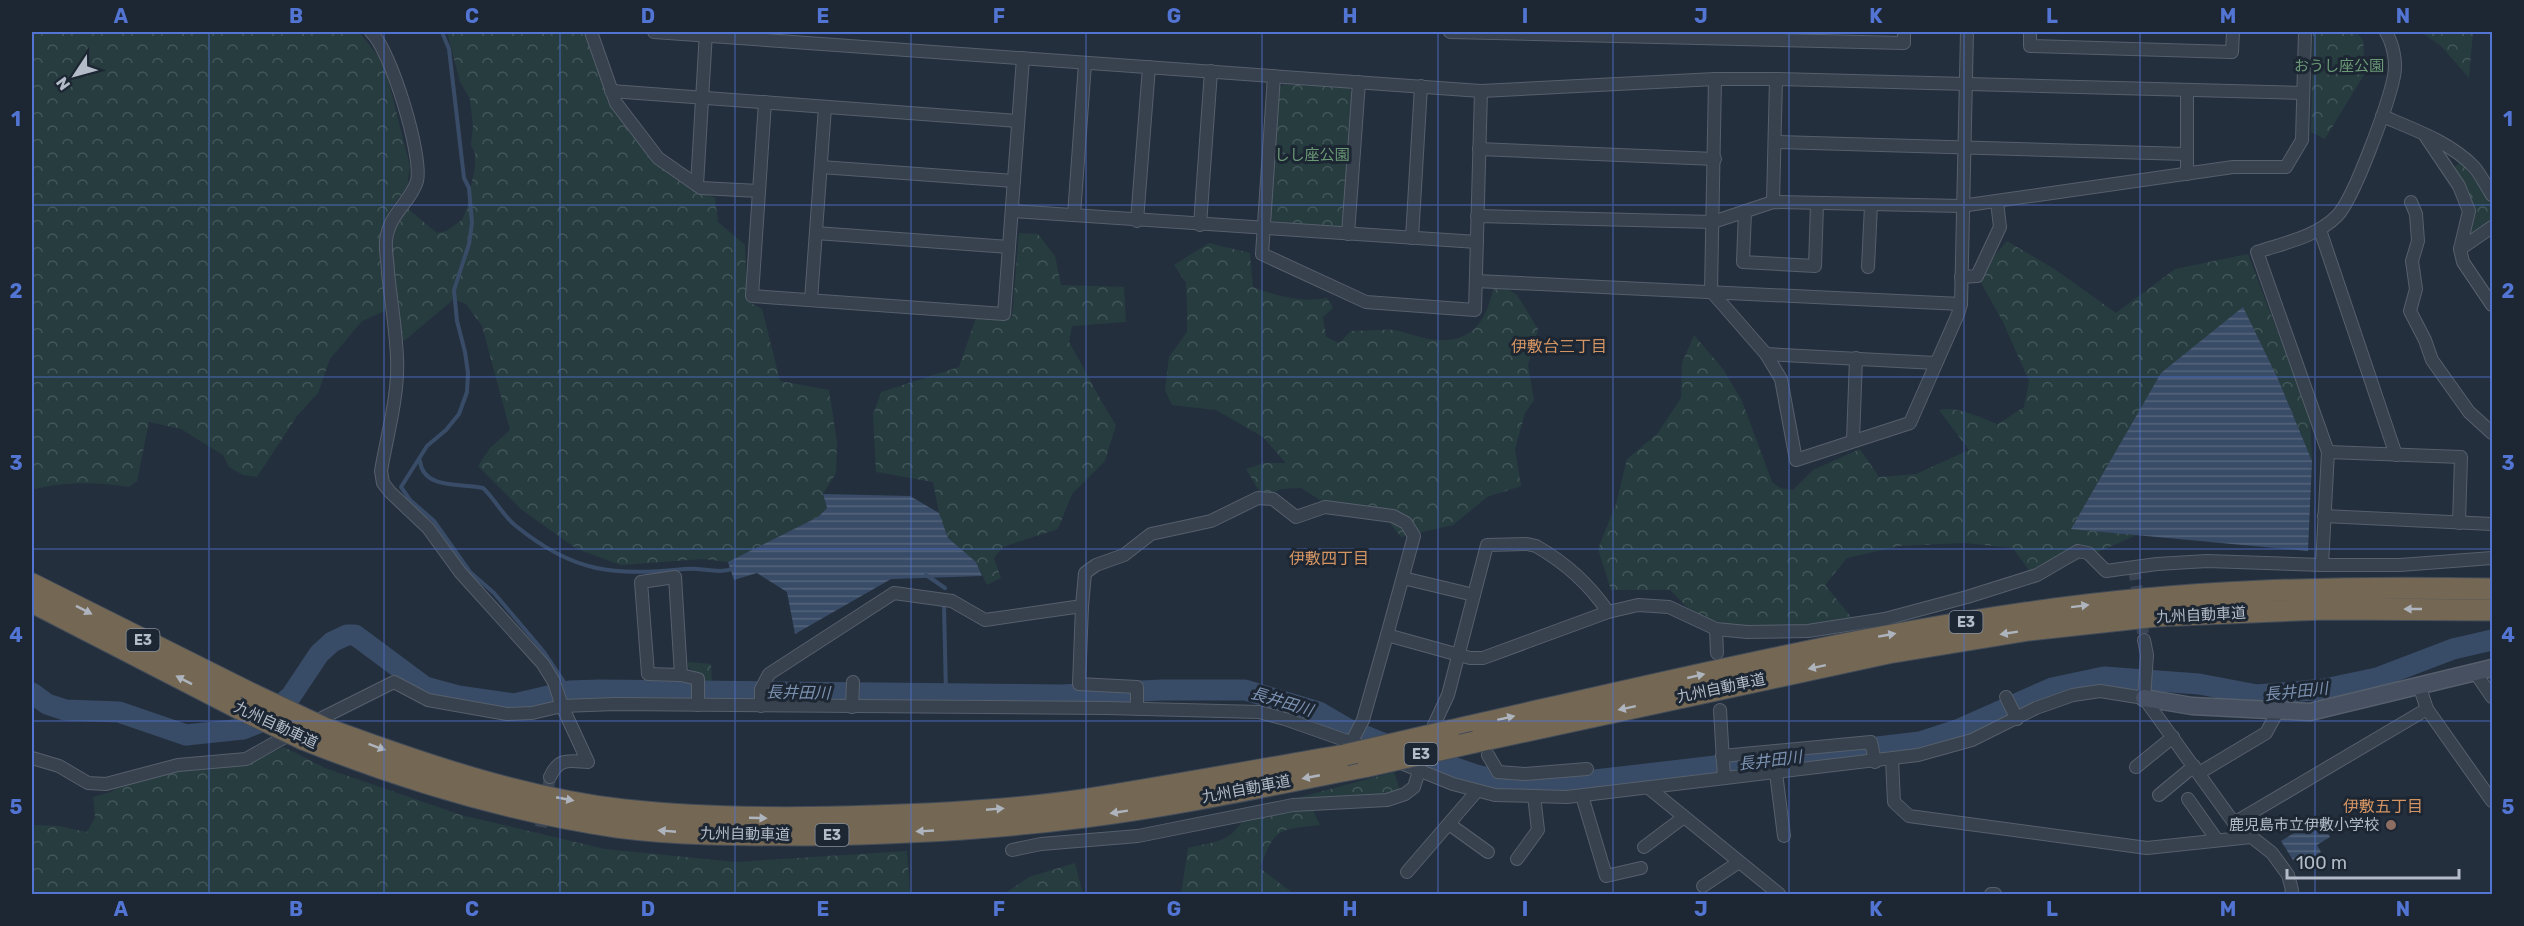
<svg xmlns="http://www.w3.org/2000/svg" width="2524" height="926" font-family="Rubik,'Noto Sans JP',sans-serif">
	<defs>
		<pattern id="forest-crowns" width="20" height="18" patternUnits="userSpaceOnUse" patternTransform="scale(1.5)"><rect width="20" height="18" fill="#263c3f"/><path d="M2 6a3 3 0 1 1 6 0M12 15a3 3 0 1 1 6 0" fill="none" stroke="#435659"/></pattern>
		<pattern id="water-rules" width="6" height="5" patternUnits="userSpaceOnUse" patternTransform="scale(1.5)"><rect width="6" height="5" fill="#394c67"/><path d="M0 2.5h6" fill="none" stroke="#53647b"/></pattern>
	</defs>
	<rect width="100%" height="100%" fill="#242f3e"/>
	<g fill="url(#forest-crowns)">
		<path d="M32 32H359L379 57 388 79 410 167 407 187 389 211 380 241 385 311 362 321 330 359 318 393 297 416 257 477 243 475 229 467 223 455 181 429 149 422 137 481 129 487C99 482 62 481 32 490Z"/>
		<path d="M447 32H584L600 75 624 118 690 187 715 198 718 222 745 245 747 301 762 309 780 381 829 390 837 442 836 473 823 494 827 508 818 517 728 562 703 559 621 565 577 549 522 510 478 466 490 448 510 430 482 326 466 304 454 299 404 341 400 334C397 302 386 261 396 230 399 222 404 216 408 209L437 233 446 231 462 220 467 208 475 166V154L471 145 473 127 470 99 460 82Z"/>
		<path d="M2313 32H2356L2363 40 2365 73 2325 139 2311 132Z"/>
		<path d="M2421 32H2473L2469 78 2441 46Z"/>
		<path d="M1284 84 1349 88 1353 94 1344 223 1338 228 1274 223 1270 217 1279 88Z"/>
		<path d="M2461 162 2492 203V221L2464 239 2470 210 2452 169Z"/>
		<path d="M1019 233 1038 234 1055 256 1061 285 1124 287 1126 322 1072 326 1069 342C1085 369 1098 398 1116 425L1105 461 1072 494 1058 529 1003 547 994 558 1001 578 987 585 976 562 948 539 939 513 933 482 876 472 873 415 881 392 959 367 977 315 1012 317Z"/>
		<path d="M2007 241 2056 270 2116 313 2175 269 2248 254 2310 417 2312 461 2278 379 2242 307 2072 528 2137 535 2035 579 2013 548 1964 543 1899 546 1847 558 1825 585 1856 623 1813 628H1749L1697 617 1670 590H1611L1598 549 1616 504 1627 459 1657 434 1681 398 1682 363 1694 335 1723 369 1742 401 1772 482 1780 488 1793 490 1813 470 1860 449 1879 477 1916 474 1969 450 1939 410C1957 405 1980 418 1998 424L2024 407 2029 381 2003 322 1977 276Z"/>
		<path d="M1209 243 1250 253 1253 287C1278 296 1300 303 1327 298L1333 308 1323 317 1326 337 1339 343 1351 331C1365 331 1379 329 1393 330 1403 331 1414 336 1424 338 1471 348 1487 323 1495 281L1517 295 1538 329 1528 365 1534 400 1525 413 1515 449 1521 486 1487 497 1453 525 1401 537 1383 515 1357 505H1328L1301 488 1281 489 1263 497 1246 469 1264 463H1286L1263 437 1216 410 1172 405 1165 390 1169 357 1187 332V307L1186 283 1174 265Z"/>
		<path d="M688 662 711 664 712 683H705L698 674 688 667Z"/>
		<path d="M284 747 325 768 461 815 605 849 736 862 907 851 910 894H32V827L34 825 59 826 87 832 95 817 93 797 111 792 152 765 178 762 247 765Z"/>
		<path d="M1394 772 1402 796 1312 808 1320 825C1278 830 1275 827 1260 868L1294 894H1181L1188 848C1222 840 1230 843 1249 811Z"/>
		<path d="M1075 863 1083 894H1004L1029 877Z"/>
	</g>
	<g fill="url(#water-rules)">
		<path d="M2243 307 2278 379 2312 461 2308 551 2071 529 2161 373Z"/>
		<path d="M823 494 910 496 939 513 948 538 976 562 982 576 891 579 795 634 787 592 757 573 734 580 728 562 818 517 827 508Z"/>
		<path d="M2318 818 2330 837 2317 845 2321 852 2303 863 2299 856 2293 860 2281 841Z"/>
	</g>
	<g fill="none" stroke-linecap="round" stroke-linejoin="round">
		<g stroke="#394c67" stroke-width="4">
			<path d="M442 32 449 49 464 178 469 188 472 223 469 244 454 290 457 321 465 352 468 373 467 392 459 414 446 430 427 446 401 487 410 500 434 521 470 572 494 593 544 652 570 691"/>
			<path d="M420 461C423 490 462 483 483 488 495 499 503 516 516 526 574 573 613 576 685 569 702 567 719 575 734 568"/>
			<path d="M926 575 945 588"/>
			<path d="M944 605 946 694"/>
		</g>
		<path stroke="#394c67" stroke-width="21" d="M32 693 47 704 65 710 119 712 186 735 243 729 261 722 291 696 319 654 332 642 347 635H355L425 687 458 696 514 704 570 691 599 690 1062 695 1162 690H1245L1319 712 1348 729 1380 742 1476 775 1515 784 1578 782 1920 742 1957 730 2052 688 2104 677 2199 684 2257 695 2325 689 2377 678 2453 649 2492 640"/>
		<g stroke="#3a4453" stroke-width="12" stroke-dasharray="12 6" stroke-linecap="butt">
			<path d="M2134 568 2144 640"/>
			<path d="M541 827 550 777"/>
		</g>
		<g stroke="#565f6c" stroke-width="14">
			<g id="street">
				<path d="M371 32C391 50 423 156 417 181 411 202 389 213 386 241 385 251 388 262 388 273 391 301 396 330 397 358 399 395 387 435 381 471L383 483 390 492 428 528 460 572 543 664 554 682 562 706 588 762C569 761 559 757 550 777"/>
				<path d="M591 32 616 103 658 158 701 188 759 191"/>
				<path d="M654 32 1481 91 1715 79H1776L2303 93"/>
				<path d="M1450 32 1904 43V32"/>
				<path d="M2030 32V46L2232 52 2233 32"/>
				<path d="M1274 76 1262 254 1366 302 1475 310 1481 91"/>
				<path d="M1715 79 1711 291 1766 354 1781 379 1796 460 1910 423 1958 314 1961 304 1967 32"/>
				<path d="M2187 90V174"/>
				<path d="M611 91 1018 121"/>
				<path d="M765 102 752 296 1004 314 1023 58"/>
				<path d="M2382 116C2413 129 2450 142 2474 167 2481 175 2486 186 2492 195"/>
				<path d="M2426 137 2459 186 2469 211 2460 249"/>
				<path d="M1775 142 2186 154"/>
				<path d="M1479 149 1715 159"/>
				<path d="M821 167 1014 181"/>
				<path d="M697 185 706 32"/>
				<path d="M1773 202 1776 79"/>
				<path d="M2411 202 2416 214 2418 241 2412 261 2416 289 2410 311 2425 340 2432 360 2469 412 2492 433"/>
				<path d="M1012 211 1477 242"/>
				<path d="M1745 211 1743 262 1815 266 1817 204"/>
				<path d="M1074 215 1085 63"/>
				<path d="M1477 216 1713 222 1773 202 1961 206 2233 167H2286L2302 140 2305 32"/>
				<path d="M1137 221 1149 67"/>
				<path d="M1200 225 1211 71"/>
				<path d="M2492 227 2460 249 2463 262 2492 305"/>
				<path d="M2320 230 2396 455"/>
				<path d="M816 233 1009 247"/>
				<path d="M1348 234 1359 82"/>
				<path d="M1412 238 1421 86"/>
				<path d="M1868 267 1871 205"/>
				<path d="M1961 277 1977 276 2000 227 1997 202"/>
				<path d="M1476 281 1961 304"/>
				<path d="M811 300 825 107"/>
				<path d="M1766 354 1936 363"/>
				<path d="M1853 441 1856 358"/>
				<path d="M2328 452 2461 457 2459 523"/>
				<path d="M2324 516 2492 524"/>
				<path d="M2322 565 2328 452 2257 252C2284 243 2316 237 2337 216 2354 199 2389 102 2394 76 2397 62 2393 44 2386 32"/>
				<path d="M1403 578 1474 595"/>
				<path d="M1082 606 1079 684 1137 687V709"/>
				<path d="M1716 629 1717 653"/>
				<path d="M2144 640 2147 655 2144 698 2234 823 2272 853 2288 875 2292 890 2291 894"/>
				<path d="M2474 671 2492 697"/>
				<path d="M681 675 648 674 641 582 675 577 681 675 698 679V705"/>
				<path d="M2419 685 2427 709 2492 801"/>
				<path d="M2006 697 2017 719"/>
				<path d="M761 706V689L769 674 894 593 952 601 985 620 1082 606 1085 573 1096 565 1124 555 1151 534 1211 521 1258 498 1273 499 1296 517 1325 507 1393 516 1406 523 1414 536 1387 635"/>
				<path d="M852 707 853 682"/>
				<path d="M1720 710 1724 778"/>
				<path d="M312 723 394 682 428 700 507 714 532 713 562 706 616 704 1107 708 1259 712 1285 719 1370 749"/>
				<path d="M1434 725 1448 695 1487 545 1527 544 1536 546C1564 562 1590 585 1608 612"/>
				<path d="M1352 741 1363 720 1387 635 1470 658H1483L1608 612 1638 605 1669 607 1716 629 1747 632 1808 631 1885 619 1967 597 2037 575 2078 551 2088 553 2106 571 2157 564 2207 561 2322 565H2400L2492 558"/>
				<path d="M1488 755 1498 772"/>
				<path d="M1722 756 1871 742 1875 762"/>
				<path d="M32 758 59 766 88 783 106 784 178 765 246 759 294 732"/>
				<path d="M1892 759 1894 802 1909 816 2147 848 2251 837"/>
				<path d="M1396 761 1453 784 1495 795 1567 797 1918 755 1972 740 2036 708 2073 695 2100 691 2144 698"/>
				<path d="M2136 767 2173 737"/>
				<path d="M1498 772 1525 774 1587 769"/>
				<path d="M1776 773 1784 836"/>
				<path d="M2199 773 2266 733 2278 711"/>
				<path d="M1650 789 1779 894"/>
				<path d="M2159 795 2194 766"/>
				<path d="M1582 796 1606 876 1641 868"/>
				<path d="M2188 799 2217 840"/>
				<path d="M2234 823 2427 709"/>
				<path d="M1449 824 1488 852"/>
				<path d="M1644 847 1684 817"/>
				<path d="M1012 850 1041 844 1138 836 1293 805 1387 800 1405 794 1414 787 1419 771"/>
				<path d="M1517 859 1538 830 1534 796"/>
				<path d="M1407 872 1477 791"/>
				<path d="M1703 886 1739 862"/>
				<path d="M1991 894H1995"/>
			</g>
		</g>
		<g stroke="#565f6c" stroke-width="19">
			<path id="secondary" d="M2144 698 2192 706 2310 712 2492 668"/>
		</g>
		<g stroke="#434c59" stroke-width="23">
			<g id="highway">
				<path d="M32 584 254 695"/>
				<path d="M32 602 236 707"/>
				<path d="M322 727C420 763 520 798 624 810 707 819 791 819 874 816 944 814 1014 810 1083 800 1170 786 1258 770 1345 755"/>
				<path d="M1449 731C1640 688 1832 641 2026 613 2180 590 2337 586 2492 589"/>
				<path d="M303 739C405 780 508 811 617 827 678 835 740 835 802 835 896 834 991 829 1084 817 1180 805 1274 784 1368 766"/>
				<path d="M1475 742 1888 653 2029 630 2157 616 2324 609 2492 610"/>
			</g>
		</g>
		<use href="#street" stroke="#38414e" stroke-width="12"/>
		<use href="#secondary" stroke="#465061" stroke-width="16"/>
		<use href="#highway" stroke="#746855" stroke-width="21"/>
		<g stroke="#434c59" stroke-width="23" stroke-linecap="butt">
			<g id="highway-bridge">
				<path d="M254 695 322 727"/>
				<path d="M236 707 303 739"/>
				<path d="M1345 755 1449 731"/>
				<path d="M1368 766 1475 742"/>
			</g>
		</g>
		<use href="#highway-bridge" stroke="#746855" stroke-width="21"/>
	</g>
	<defs><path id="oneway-solid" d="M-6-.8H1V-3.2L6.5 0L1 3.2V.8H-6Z" transform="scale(1.5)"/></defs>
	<g fill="#aeb4bd">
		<use href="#oneway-solid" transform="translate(2080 606) rotate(-7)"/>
		<use href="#oneway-solid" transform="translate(2413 609) rotate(180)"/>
		<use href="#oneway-solid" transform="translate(84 610) rotate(27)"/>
		<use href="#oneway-solid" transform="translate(2009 633) rotate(171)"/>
		<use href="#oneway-solid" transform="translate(1887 635) rotate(-10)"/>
		<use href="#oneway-solid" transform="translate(1817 667) rotate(168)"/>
		<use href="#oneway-solid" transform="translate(1696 676) rotate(-13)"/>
		<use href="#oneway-solid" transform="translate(184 680) rotate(-153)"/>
		<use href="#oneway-solid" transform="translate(1627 708) rotate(168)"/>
		<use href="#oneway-solid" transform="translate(1506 718) rotate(-13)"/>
		<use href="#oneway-solid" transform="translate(377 747) rotate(20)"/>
		<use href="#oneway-solid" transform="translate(1311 777) rotate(169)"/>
		<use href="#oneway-solid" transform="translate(565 799) rotate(11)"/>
		<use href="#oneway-solid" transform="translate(995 809) rotate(-5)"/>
		<use href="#oneway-solid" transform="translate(1119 812) rotate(171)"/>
		<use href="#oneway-solid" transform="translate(758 818) rotate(2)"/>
		<use href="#oneway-solid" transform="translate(667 831) rotate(-175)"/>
		<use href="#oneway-solid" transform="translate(925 831) rotate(177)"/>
	</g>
	<path fill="none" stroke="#5274d3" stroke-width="1.5" stroke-opacity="0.55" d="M209 32V894M384 32V894M560 32V894M735 32V894M911 32V894M1086 32V894M1262 32V894M1438 32V894M1613 32V894M1789 32V894M1964 32V894M2140 32V894M2315 32V894M32 205H2492M32 377H2492M32 549H2492M32 721H2492"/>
	<circle fill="#8d6e63" stroke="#1d2633" stroke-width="2" cx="2391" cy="825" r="6"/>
	<g text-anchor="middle" stroke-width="6" stroke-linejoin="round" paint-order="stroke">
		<g fill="#1d2633" stroke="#878f9c" stroke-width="1.5">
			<rect x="1949.5" y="611" width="33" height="22" rx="4.5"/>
			<rect x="126.5" y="629" width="33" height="22" rx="4.5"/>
			<rect x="1404.5" y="743" width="33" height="22" rx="4.5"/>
			<rect x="815.5" y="824" width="33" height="22" rx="4.5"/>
		</g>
		<g font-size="14" font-weight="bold" fill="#b4bcc9">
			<text x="1966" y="627">E3</text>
			<text x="143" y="645">E3</text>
			<text x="1421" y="759">E3</text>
			<text x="832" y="840">E3</text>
		</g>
		<g font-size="15" fill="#6b9a76" stroke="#1d2633">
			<text x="2339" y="71">おうし座公園</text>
			<text x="1312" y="160">しし座公園</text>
		</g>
		<g font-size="15" fill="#b4bcc9" stroke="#1d2633">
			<text transform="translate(2201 615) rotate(-3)" y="5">九州自動車道</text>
			<text transform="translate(1721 688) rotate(-12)" y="5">九州自動車道</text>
			<text transform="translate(276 725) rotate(25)" y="5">九州自動車道</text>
			<text transform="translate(1246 789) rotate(-11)" y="5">九州自動車道</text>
			<text transform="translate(745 834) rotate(1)" y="5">九州自動車道</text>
		</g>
		<g font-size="15" fill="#b4bcc9" stroke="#1d2633" text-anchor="end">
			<text x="2379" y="830">鹿児島市立伊敷小学校</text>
		</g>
		<g font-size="16" fill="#d59563" stroke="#1d2633">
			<text x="1559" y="352">伊敷台三丁目</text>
			<text x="1329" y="564">伊敷四丁目</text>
			<text x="2383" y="812">伊敷五丁目</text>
		</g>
		<g font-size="16" font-style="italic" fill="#7c92b1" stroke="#1d2633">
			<text transform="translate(2296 691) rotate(-6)" y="6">長井田川</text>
			<text transform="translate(798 692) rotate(1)" y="6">長井田川</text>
			<text transform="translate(1282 701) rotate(17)" y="6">長井田川</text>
			<text transform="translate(1770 760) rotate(-7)" y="6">長井田川</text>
		</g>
	</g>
	<rect width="2524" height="926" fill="none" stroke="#1d2633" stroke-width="66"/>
	<g transform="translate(75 75) rotate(234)" stroke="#1d2633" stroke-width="4.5" paint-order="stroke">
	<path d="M0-4.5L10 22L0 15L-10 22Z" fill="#b4bcc9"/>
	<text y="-9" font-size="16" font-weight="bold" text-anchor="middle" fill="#b4bcc9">N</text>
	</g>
	<path d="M2287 869v9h172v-9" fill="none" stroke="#b4bcc9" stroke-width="3"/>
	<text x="2296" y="869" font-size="18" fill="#b4bcc9" stroke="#1d2633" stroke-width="4.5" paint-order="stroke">100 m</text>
	<rect x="33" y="33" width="2458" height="860" fill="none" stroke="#5274d3" stroke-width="2"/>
	<g font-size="20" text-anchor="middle" font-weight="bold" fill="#5274d3">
		<text x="121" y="23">A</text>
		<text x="296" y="23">B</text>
		<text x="472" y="23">C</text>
		<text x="648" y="23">D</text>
		<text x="823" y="23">E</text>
		<text x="999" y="23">F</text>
		<text x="1174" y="23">G</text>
		<text x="1350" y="23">H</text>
		<text x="1525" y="23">I</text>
		<text x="1701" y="23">J</text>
		<text x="1876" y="23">K</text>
		<text x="2052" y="23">L</text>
		<text x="2228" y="23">M</text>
		<text x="2403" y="23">N</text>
		<text x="16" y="126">1</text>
		<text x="2508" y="126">1</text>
		<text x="16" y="298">2</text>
		<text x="2508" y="298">2</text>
		<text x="16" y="470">3</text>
		<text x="2508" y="470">3</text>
		<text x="16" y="642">4</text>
		<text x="2508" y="642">4</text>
		<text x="16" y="814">5</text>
		<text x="2508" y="814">5</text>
		<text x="121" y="916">A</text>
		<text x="296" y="916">B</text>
		<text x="472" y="916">C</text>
		<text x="648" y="916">D</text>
		<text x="823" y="916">E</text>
		<text x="999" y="916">F</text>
		<text x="1174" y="916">G</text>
		<text x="1350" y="916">H</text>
		<text x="1525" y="916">I</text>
		<text x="1701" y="916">J</text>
		<text x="1876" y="916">K</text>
		<text x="2052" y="916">L</text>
		<text x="2228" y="916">M</text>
		<text x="2403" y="916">N</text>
	</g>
</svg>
